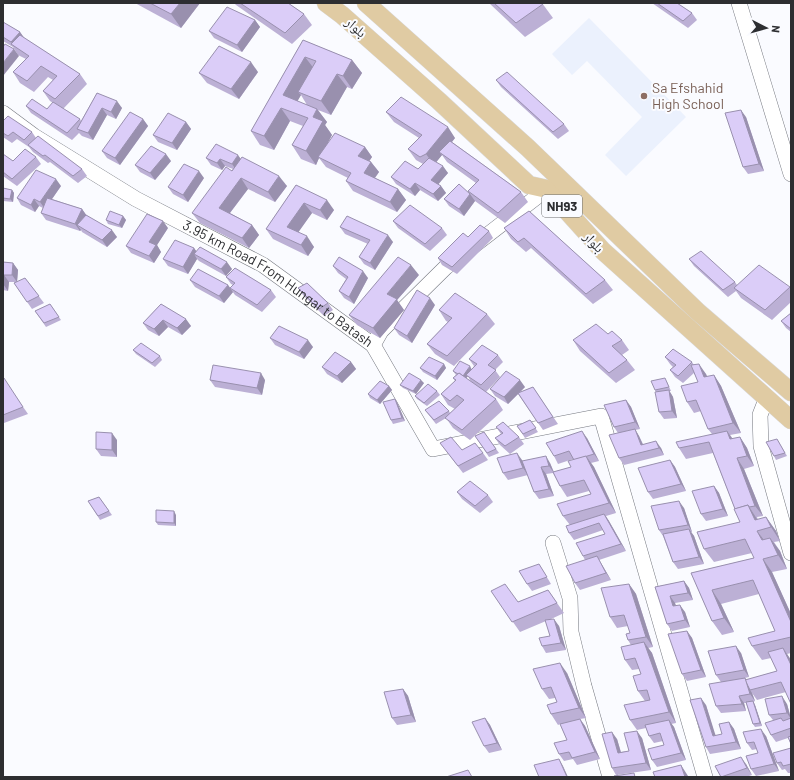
<svg xmlns="http://www.w3.org/2000/svg" width="794" height="780" font-family="Barlow,'Noto Naskh Arabic',sans-serif">
	<rect width="100%" height="100%" fill="#fafbff"/>
	<path fill="#ebf1fd" d="M589 18 686 117 626 176 605 155 642 117 587 61 572 75 552 54Z"/>
	<g fill="none" stroke-linecap="round" stroke-linejoin="round">
		<g stroke="#767980" stroke-width="16">
			<g id="minor">
				<path d="M739 3 791 174"/>
				<path id="s1" d="M3 113 34 136 136 199 263 265 373 345 381 331 446 267 547 189"/>
				<path d="M373 345 433 449 601 416 705 777"/>
				<path d="M767 397 760 415 761 446 791 553"/>
				<path d="M553 543 570 598 571 632 584 686 610 777"/>
			</g>
		</g>
		<g stroke="#d9d9da" stroke-width="19">
			<g id="major">
				<path d="M326 3 342 15 439 101 529 185 547 189 603 251 791 420"/>
				<path d="M366 3 528 148 698 312 791 392"/>
			</g>
		</g>
		<use href="#minor" stroke="#fff" stroke-width="15"/>
		<use href="#major" stroke="#e0cba3" stroke-width="18"/>
	</g>
	<g fill="#bcb0d5" fill-rule="evenodd">
		<path d="M135 3H200L181 28Z"/>
		<path d="M234 3H288L304 14 312 25 292 44 236 5Z"/>
		<path d="M489 3H542L553 18 525 37Z"/>
		<path d="M652 3H677L692 13 697 20 688 28Z"/>
		<path d="M255 20 260 27 242 52 214 38 209 31Z"/>
		<path d="M3 22 20 32 24 38 80 74 87 84 63 109 80 119 81 121 97 93 122 108 116 119 107 115 93 140 82 136 79 133 72 140 31 113 26 106 47 109 53 103 50 101 43 91 53 80 48 77 34 92 20 83 13 72 26 59 18 55 13 47 3 41Z"/>
		<path d="M303 40 352 60 362 73 352 89 347 87 331 115 318 110 327 122 325 125 332 135 328 142 365 147 372 157 369 161 371 162 379 172 375 178 398 189 406 200 397 212 353 191 346 181 348 178 326 167 319 158 316 165 301 159 292 145 303 126 290 121 274 150 260 145 251 131ZM301 95 307 105 297 101Z"/>
		<path d="M258 72 239 99 207 83 199 73Z"/>
		<path d="M496 80 564 124 569 131 558 139 501 87Z"/>
		<path d="M386 112 455 138 452 142 521 192 528 202 505 223 475 201 464 216 449 206 444 199 470 194 468 191 476 183 447 162 442 155 436 162 448 173 438 184 441 186 446 193 438 201 420 190 415 196 396 184 391 177 418 169 423 164 416 160 408 149 419 138 394 122Z"/>
		<path d="M746 117 764 171 748 174 743 167Z"/>
		<path d="M143 119 148 126 120 165 107 158 102 151Z"/>
		<path d="M3 121 32 132 36 138 82 169 87 176 78 183 50 162 48 163 33 152 29 147 17 139 12 143 3 137Z"/>
		<path d="M186 122 191 129 177 150 158 142 153 135Z"/>
		<path d="M3 154 13 161 36 157 41 164 17 186 3 176Z"/>
		<path d="M206 158 241 159 287 186 275 202 248 189 230 213 252 225 259 235 249 248 200 223 192 213 233 169 225 166 222 170 211 165Z"/>
		<path d="M171 161 155 180 140 172 135 165Z"/>
		<path d="M204 178 188 202 173 194 168 187Z"/>
		<path d="M296 185 334 210 327 220 312 213 298 232 314 247 308 256 273 239 266 229Z"/>
		<path d="M61 186 52 199 82 209 86 215 117 237 107 247 82 232 81 230 80 231 46 220 41 213 43 208 39 206 35 212 21 205 17 198Z"/>
		<path d="M3 188 12 190 14 193 13 202 3 201Z"/>
		<path d="M529 211 605 280 613 290 593 304 531 248 526 252 511 239 504 228Z"/>
		<path d="M123 216 126 220 122 228 108 224 106 220Z"/>
		<path d="M393 221 442 228 447 235 430 251 398 228Z"/>
		<path d="M340 227 393 242 375 270 364 264 359 257 368 244 345 234Z"/>
		<path d="M168 228 157 245 161 252 154 263 131 253 126 246Z"/>
		<path d="M489 231 493 238 457 274 442 265 438 258 468 237Z"/>
		<path d="M194 248 196 251 232 269 226 276 199 261 197 259 188 274 168 266 163 259Z"/>
		<path d="M689 259 735 282 737 285 790 287 791 289V302L772 320 741 298 736 291 728 297 694 266Z"/>
		<path d="M3 262 13 263 18 270 17 282 25 278 44 303 32 309 14 283 16 282H9L8 291 3 290Z"/>
		<path d="M333 266 368 278 354 304 344 298 339 291 346 279 338 273Z"/>
		<path d="M419 275 397 300 404 310 380 338 357 325 349 315Z"/>
		<path d="M226 277 271 290 276 297 262 312 235 295 230 288 233 285 231 284Z"/>
		<path d="M190 280 228 285 233 292 224 303 195 287Z"/>
		<path d="M298 288 328 303 333 310 324 316 303 295Z"/>
		<path d="M50 304 61 320 46 327 35 311Z"/>
		<path d="M161 304 191 326 182 335 168 327 159 336 148 330 143 323Z"/>
		<path d="M435 305 412 343 399 335 394 328Z"/>
		<path d="M439 310 487 314 495 324 454 366 435 354 427 344 448 322 446 321Z"/>
		<path d="M791 313V332L786 328 781 321Z"/>
		<path d="M608 334 622 340 629 350 622 355 627 360 635 370 616 383 580 351 573 340Z"/>
		<path d="M270 338 313 347 304 359 275 345Z"/>
		<path d="M133 350 160 356 162 360 155 367 136 354Z"/>
		<path d="M498 355 503 362 495 370 500 377 486 392 471 382 468 376 466 378 496 399 503 410 470 440 453 428 446 418 436 424 425 410 449 411 450 413 455 409 448 405 441 394 455 381 453 378 456 375 453 371 472 369 474 366 469 359Z"/>
		<path d="M665 357 692 362 694 365 706 374 707 377 714 375 721 386 741 433 730 435 733 439 740 437 747 448 754 466 744 469 763 516 757 517 758 520 766 517 776 531 780 541 774 542 780 551 787 569 772 572 791 614V653L787 654 791 660V704L786 692 757 700 752 693 755 701 753 702 755 705 762 726 755 727 753 724 746 703H744L746 711 721 713 716 706 721 682 716 675 741 653 749 677 745 678 746 680 777 671 771 658 762 660 752 646 775 631 759 594 721 604 734 632 722 635 712 621 691 573 754 558 752 553 714 562 704 549 740 522 713 453 686 459 679 448 712 434 708 429 701 411 694 413 687 402 698 382 694 373 683 383 675 377 670 370 673 367 670 364Z"/>
		<path d="M351 362 356 369 342 383 327 374 322 367Z"/>
		<path d="M444 364 446 368 437 380 423 372 420 368Z"/>
		<path d="M3 378 28 414 4 423H3Z"/>
		<path d="M210 380H265L262 395 215 387Z"/>
		<path d="M667 382 671 391H669L673 397 677 418 664 419 659 412 656 392 655 390Z"/>
		<path d="M424 383 416 394 403 388 400 385Z"/>
		<path d="M389 386 392 390 380 404 370 398 368 394Z"/>
		<path d="M525 387 520 392 533 387 558 424 543 430 518 394 508 404 495 396 490 389Z"/>
		<path d="M437 391 440 395 427 406 417 399 415 396Z"/>
		<path d="M395 399 397 402 405 421 393 424 391 420Z"/>
		<path d="M626 400 631 407 640 429 635 430 639 436 643 444 661 448 664 455 624 465 619 458 618 433 614 427Z"/>
		<path d="M530 420 538 432 525 438 517 426Z"/>
		<path d="M496 427 519 437 524 444 510 454 500 445 495 438 501 434Z"/>
		<path d="M484 432 499 453 489 457 475 436Z"/>
		<path d="M587 438 599 461 591 463 594 467 616 513 606 516 626 551 599 560 611 580 580 590 575 583 585 560 583 556 605 534 603 530 574 540 569 533 570 525 563 516 591 494 589 491 567 497 560 486 553 473 546 474 554 496 539 499 534 492 522 461 550 463 554 472 571 467 574 460 573 459 558 464 554 456Z"/>
		<path d="M777 439 787 456 776 460 774 456Z"/>
		<path d="M117 440V457L101 456 96 449Z"/>
		<path d="M440 443 462 450 483 453 488 460 463 473Z"/>
		<path d="M522 460 528 475 508 480 503 473Z"/>
		<path d="M670 460 675 467 686 491 653 499 648 492Z"/>
		<path d="M714 486 719 493 728 516 706 521 701 514Z"/>
		<path d="M457 492 488 495 493 502 480 513 462 499Z"/>
		<path d="M99 497 112 515 100 520 88 501Z"/>
		<path d="M684 508 692 532H691L694 536 704 564 678 569 673 562 663 536 659 530Z"/>
		<path d="M176 515V526L158 525 156 522Z"/>
		<path d="M539 564 551 584 532 591 527 584Z"/>
		<path d="M684 581 689 588 693 600 675 603 676 606 685 612 690 627 672 631 667 624 655 587Z"/>
		<path d="M629 584 636 594 653 647 648 648 652 653 676 723 671 724 674 727 686 760 657 767 652 760 664 745 663 741 654 743 649 736 646 728 637 730 630 720 645 701 638 691 641 674 639 669 632 670 625 660 631 645 628 640 630 633 628 626 617 628 610 617Z"/>
		<path d="M548 590 564 613 549 620 559 626 566 650 546 653 542 646 550 636 546 621 520 632 491 591 518 602Z"/>
		<path d="M687 631 692 638 706 677 687 681 682 674Z"/>
		<path d="M567 673 586 718 580 719 585 726 600 759 577 765 573 759 564 761 559 754 567 740 560 724 558 725 551 714 557 702 555 698 549 699 542 689Z"/>
		<path d="M403 689 408 696 416 722 397 725 392 718Z"/>
		<path d="M787 704 791 718V744L788 738 776 742 771 735 773 720 769 715Z"/>
		<path d="M706 705 715 736 722 734 729 722 734 729 741 749 710 754 706 747Z"/>
		<path d="M485 718 490 725 502 750 489 753 484 746Z"/>
		<path d="M766 736 779 771 756 776 751 769 758 753 757 749 752 750 747 743Z"/>
		<path d="M642 738 651 770 616 775 612 768 617 739 621 752 629 751Z"/>
		<path d="M791 748V773H788L785 769 782 770 777 763Z"/>
		<path d="M746 764 752 775 746 777H721L715 766Z"/>
	</g>
	<g fill="#9990ae">
		<path d="M180 3H200L181 28 171 14Z"/>
		<path d="M255 20 260 27 242 52 237 45Z"/>
		<path d="M20 32 25 39 15 47 11 42Z"/>
		<path d="M14 49 19 56 3 76V63Z"/>
		<path d="M305 57 315 70 298 92 301 95 293 109 283 95Z"/>
		<path d="M352 60 362 73 352 89 343 76Z"/>
		<path d="M251 62 258 72 239 99 231 89Z"/>
		<path d="M337 74 347 87 331 115 321 101Z"/>
		<path d="M117 101 122 108 116 119 111 112Z"/>
		<path d="M102 108 107 115 93 140 88 133Z"/>
		<path d="M281 108 290 121 274 150 264 136Z"/>
		<path d="M317 109 327 122 325 125 332 135 320 158 318 157 319 158 316 165 306 151 313 117Z"/>
		<path d="M741 110 746 117 764 171 759 164Z"/>
		<path d="M143 119 148 126 120 165 115 158Z"/>
		<path d="M186 122 191 129 177 150 172 143Z"/>
		<path d="M448 127 455 138 442 154 439 152 442 155 434 165 426 154Z"/>
		<path d="M365 147 372 157 366 166 358 156Z"/>
		<path d="M166 154 171 161 155 180 150 173Z"/>
		<path d="M238 155 243 162 237 171 232 164Z"/>
		<path d="M220 159 225 166 222 170 217 163Z"/>
		<path d="M371 162 379 172 371 183 364 173Z"/>
		<path d="M443 166 448 173 436 187 431 180Z"/>
		<path d="M199 171 204 178 188 202 183 195Z"/>
		<path d="M279 176 287 186 275 202 268 192Z"/>
		<path d="M241 178 248 189 226 218 219 208Z"/>
		<path d="M56 179 61 186 45 209 40 202Z"/>
		<path d="M415 183 420 190 415 196 410 189Z"/>
		<path d="M441 186 446 193 438 201 433 194Z"/>
		<path d="M398 189 406 200 397 212 390 202Z"/>
		<path d="M12 190 14 193 13 202 10 199Z"/>
		<path d="M470 194 475 201 464 216 459 209Z"/>
		<path d="M34 199 39 206 35 212 31 205Z"/>
		<path d="M327 200 334 210 327 220 320 210Z"/>
		<path d="M304 203 312 213 295 237 287 227Z"/>
		<path d="M82 209 87 216 77 225 81 230 80 231 75 224Z"/>
		<path d="M123 216 126 220 122 228 119 225Z"/>
		<path d="M163 221 168 228 157 245 161 252 154 263 149 256V242Z"/>
		<path d="M252 225 259 235 249 248 242 238Z"/>
		<path d="M112 230 117 237 107 247 102 240Z"/>
		<path d="M388 235 393 242 375 270 370 263Z"/>
		<path d="M307 236 314 247 308 256 301 245Z"/>
		<path d="M194 248 199 255 194 254 197 259 188 274 183 267Z"/>
		<path d="M227 262 232 269 226 276 221 269Z"/>
		<path d="M13 263 18 270 17 282 12 275Z"/>
		<path d="M411 265 419 275 397 300 404 310 380 338 373 328 387 294Z"/>
		<path d="M363 271 368 278 354 304 349 297Z"/>
		<path d="M4 275 9 282 8 291 3 284Z"/>
		<path d="M228 285 233 292 224 303 219 296Z"/>
		<path d="M430 298 435 305 412 343 407 336Z"/>
		<path d="M186 319 191 326 182 335 177 328Z"/>
		<path d="M163 320 168 327 159 336 154 329Z"/>
		<path d="M308 340 313 347 304 359 299 352Z"/>
		<path d="M351 362 356 369 342 383 337 376Z"/>
		<path d="M444 364 446 368 437 380 435 376Z"/>
		<path d="M699 364 706 374 712 388 704 377Z"/>
		<path d="M470 366 472 370 466 375 468 376 465 380 463 376Z"/>
		<path d="M261 373 265 380 262 395 257 388Z"/>
		<path d="M714 375 721 386 741 433 733 423Z"/>
		<path d="M421 380 424 383 416 394 413 391Z"/>
		<path d="M520 380 525 387 508 404 504 397Z"/>
		<path d="M389 386 392 390 380 404 377 400Z"/>
		<path d="M669 390 673 397 677 418 672 411Z"/>
		<path d="M395 399 397 402 405 421 402 418Z"/>
		<path d="M626 400 631 407 640 429 635 422Z"/>
		<path d="M635 429 639 436 646 452 641 445Z"/>
		<path d="M582 431 587 438 599 461 594 454Z"/>
		<path d="M727 431 734 441 730 439Z"/>
		<path d="M112 433 117 440V457L112 450Z"/>
		<path d="M740 437 747 448 754 466 747 456Z"/>
		<path d="M656 441 661 448 664 455 659 448Z"/>
		<path d="M517 453 522 460 528 475 523 468Z"/>
		<path d="M546 456 550 463 554 473 549 466Z"/>
		<path d="M586 456 594 467 616 513 609 503Z"/>
		<path d="M737 458 744 469 763 516 755 506Z"/>
		<path d="M670 460 675 467 686 491 681 484Z"/>
		<path d="M541 467 546 474 554 496 549 489Z"/>
		<path d="M714 486 719 493 728 516 723 509Z"/>
		<path d="M679 501 684 508 692 532 688 525Z"/>
		<path d="M748 505 757 519 762 529 755 520Z"/>
		<path d="M174 511 176 515V526L174 523Z"/>
		<path d="M604 514 609 521 626 551 621 544Z"/>
		<path d="M766 517 776 531 780 541 771 527Z"/>
		<path d="M689 529 694 536 704 564 699 557Z"/>
		<path d="M757 531 767 544 762 540Z"/>
		<path d="M770 538 780 551 787 569 778 555Z"/>
		<path d="M597 556 601 563 611 580 606 573Z"/>
		<path d="M763 559 772 572 791 614V622Z"/>
		<path d="M684 581 689 588 693 600 688 593Z"/>
		<path d="M629 584 636 594 653 647 646 637Z"/>
		<path d="M712 590 721 604 734 632 724 618Z"/>
		<path d="M670 596 675 603 678 613 673 606Z"/>
		<path d="M680 605 685 612 690 627 685 620Z"/>
		<path d="M554 619 559 626 566 650 561 643Z"/>
		<path d="M687 631 692 638 706 677 701 670Z"/>
		<path d="M644 642 652 653 676 723 669 712Z"/>
		<path d="M736 646 741 653 749 677 744 670Z"/>
		<path d="M783 648 791 660V665Z"/>
		<path d="M560 663 567 673 586 718 579 708Z"/>
		<path d="M745 678 750 685V690L752 693 755 701 750 694Z"/>
		<path d="M403 689 408 696 416 722 411 715Z"/>
		<path d="M739 696 744 703 746 711 742 704Z"/>
		<path d="M782 696 787 704 791 719 787 713Z"/>
		<path d="M701 698 706 705 718 743 713 736Z"/>
		<path d="M753 701 755 705 762 726 760 723Z"/>
		<path d="M485 718 490 725 502 750 497 743Z"/>
		<path d="M580 719 585 726 600 759 595 752Z"/>
		<path d="M669 720 674 727 686 760 681 753Z"/>
		<path d="M729 722 734 729 741 749 736 742Z"/>
		<path d="M761 729 766 736 779 771 774 764Z"/>
		<path d="M637 731 642 738 651 770 646 763Z"/>
		<path d="M612 732 617 739 623 760 618 753Z"/>
		<path d="M741 757 746 764 752 775 747 768Z"/>
		<path d="M559 759 563 766 568 777H567Z"/>
		<path d="M681 765 688 776V777H685Z"/>
	</g>
	<g fill="#dbcdf8" stroke="#9990ae">
		<path d="M150 3H180L171 14Z"/>
		<path d="M240 3H288L304 14 285 33Z"/>
		<path d="M494 3H542L543 4 516 23Z"/>
		<path d="M657 3H677L692 13 683 21Z"/>
		<path d="M227 7 255 20 237 45 209 31Z"/>
		<path d="M3 22 20 32 11 42 3 37Z"/>
		<path d="M20 35 80 74 55 99 43 91 57 76 41 66 27 81 13 72 29 56 11 44Z"/>
		<path d="M303 40 352 60 343 76 337 74 321 101 298 92 316 61 305 57 283 95 317 109 313 117 323 121 306 151 292 145 308 118 281 108 264 136 251 131Z"/>
		<path d="M5 44 14 49 3 63V47Z"/>
		<path d="M219 46 251 62 231 89 199 73Z"/>
		<path d="M507 72 564 124 553 132 496 80Z"/>
		<path d="M97 93 117 101 111 112 102 108 88 133 77 129Z"/>
		<path d="M401 97 448 127 426 154 420 157 408 149 422 135 386 112Z"/>
		<path d="M32 99 47 109 53 102 80 119 67 133 26 106Z"/>
		<path d="M741 110 759 164 743 167 725 113Z"/>
		<path d="M130 112 143 119 115 158 102 151Z"/>
		<path d="M168 113 186 122 172 143 153 135Z"/>
		<path d="M8 116 32 132 24 140 13 132 8 136 3 133V121Z"/>
		<path d="M335 133 365 147 358 156 371 162 364 173 398 189 390 202 346 181 351 173 318 157Z"/>
		<path d="M38 136 82 169 73 176 45 155 43 156 28 145Z"/>
		<path d="M450 141 521 192 498 213 468 191 479 180 439 152Z"/>
		<path d="M216 144 238 155 232 164 220 159 217 163 206 158Z"/>
		<path d="M151 146 166 154 150 173 135 165Z"/>
		<path d="M25 149 36 157 12 179 3 172V154L13 161Z"/>
		<path d="M242 157 279 176 268 192 241 178 219 208 252 225 242 238 192 213 226 167 232 171Z"/>
		<path d="M429 158 443 166 431 180 441 186 433 194 415 183 410 189 391 177 405 161 418 169Z"/>
		<path d="M184 164 199 171 183 195 168 187Z"/>
		<path d="M36 170 56 179 40 202 34 199 31 205 17 198Z"/>
		<path d="M459 184 470 194 459 209 444 199Z"/>
		<path d="M296 185 327 200 320 210 304 203 287 227 307 236 301 245 266 229Z"/>
		<path d="M3 188 12 190 10 199 3 198Z"/>
		<path d="M47 198 82 209 75 224 41 213Z"/>
		<path d="M410 205 442 228 425 244 393 221Z"/>
		<path d="M110 211 123 216 119 225 106 220Z"/>
		<path d="M529 211 605 280 586 294 524 238 518 242 504 228Z"/>
		<path d="M147 214 163 221 149 242 156 245 149 256 126 246Z"/>
		<path d="M86 215 112 230 102 240 77 225Z"/>
		<path d="M347 216 388 235 370 263 359 257 370 240 340 227Z"/>
		<path d="M480 225 489 231 452 267 438 258 463 233 468 237Z"/>
		<path d="M175 240 194 248 183 267 163 259Z"/>
		<path d="M200 247 227 262 221 269 194 254Z"/>
		<path d="M701 251 735 282 723 290 689 259Z"/>
		<path d="M339 257 363 271 349 297 339 291 348 277 333 266Z"/>
		<path d="M398 257 411 265 387 294 397 299 373 328 349 315Z"/>
		<path d="M3 262 13 263 12 275H4L3 284Z"/>
		<path d="M759 265 790 287 765 310 734 288Z"/>
		<path d="M235 268 271 290 257 305 230 288 235 283 226 277Z"/>
		<path d="M198 269 228 285 219 296 190 280Z"/>
		<path d="M25 278 39 296 27 302 14 283Z"/>
		<path d="M307 283 328 303 319 309 298 288Z"/>
		<path d="M417 290 430 298 407 336 394 328Z"/>
		<path d="M455 293 487 314 447 356 427 344 452 318 439 310Z"/>
		<path d="M50 304 59 317 44 323 35 311Z"/>
		<path d="M161 304 186 319 177 328 163 320 154 329 143 323Z"/>
		<path d="M791 313V329L781 321Z"/>
		<path d="M596 324 608 334 612 331 622 340 612 346 627 360 609 373 573 340Z"/>
		<path d="M279 326 308 340 299 352 270 338Z"/>
		<path d="M141 343 160 356 152 363 133 350Z"/>
		<path d="M482 345 498 355 488 365 496 370 481 385 466 375 477 364 469 359Z"/>
		<path d="M673 349 692 362 678 376 670 370 676 365 665 357Z"/>
		<path d="M335 352 351 362 337 376 322 367Z"/>
		<path d="M429 357 444 364 435 376 420 368Z"/>
		<path d="M460 361 470 366 463 376 459 373 458 374 453 371Z"/>
		<path d="M699 364 704 377 714 375 733 423 708 429 696 400 687 402 681 386 698 382 691 365Z"/>
		<path d="M213 365 261 373 257 388 210 380Z"/>
		<path d="M506 371 520 380 504 397 490 389Z"/>
		<path d="M409 373 421 380 413 391 400 385Z"/>
		<path d="M459 373 496 399 462 430 445 418 464 400 457 395 450 401 441 394 456 380 453 378Z"/>
		<path d="M3 378H4L23 407 3 415Z"/>
		<path d="M665 378 669 387 655 390 651 381Z"/>
		<path d="M380 381 389 386 377 400 368 394Z"/>
		<path d="M428 384 437 391 424 403 415 396Z"/>
		<path d="M533 387 553 417 538 423 518 393Z"/>
		<path d="M669 390 672 411 659 412 655 392Z"/>
		<path d="M395 399 402 418 391 420 383 402Z"/>
		<path d="M626 400 635 422 614 427 604 405Z"/>
		<path d="M439 401 449 411 434 420 425 410Z"/>
		<path d="M530 420 536 428 523 434 517 426Z"/>
		<path d="M503 422 519 437 505 446 495 438 503 433 496 427Z"/>
		<path d="M635 429 641 445 656 441 659 448 619 458 609 435Z"/>
		<path d="M582 431 594 454 574 460 569 451 554 456 546 443Z"/>
		<path d="M727 431 730 439 740 437 747 456 737 458 755 506 749 507 748 505 735 509 709 442 679 448 676 442Z"/>
		<path d="M96 432 112 433V450L96 449Z"/>
		<path d="M484 432 496 449 487 453 475 436Z"/>
		<path d="M451 437 462 450 475 443 483 453 458 466 440 443Z"/>
		<path d="M777 439 785 453 774 456 766 442Z"/>
		<path d="M517 453 523 468 503 473 497 458Z"/>
		<path d="M546 456 549 466 541 467 549 489 534 492 522 461Z"/>
		<path d="M586 456 609 503 563 516 557 504 591 494 584 480 560 486 553 472 571 467 568 461Z"/>
		<path d="M670 460 681 484 648 492 638 468Z"/>
		<path d="M470 481 488 495 475 506 457 492Z"/>
		<path d="M714 486 723 509 701 514 692 491Z"/>
		<path d="M99 497 109 511 98 516 88 501Z"/>
		<path d="M679 501 688 525 659 530 651 506Z"/>
		<path d="M748 505 755 520 766 517 771 527 757 531 762 540 770 538 778 555 763 559 791 622V637L752 646 748 638 775 631 753 580 712 590 724 618 712 621 691 573 754 558 745 539 704 549 697 532 740 522 734 509Z"/>
		<path d="M156 510 174 511V523L156 522Z"/>
		<path d="M604 514 621 544 583 556 576 543 605 534 599 523 569 533 566 526Z"/>
		<path d="M689 529 699 557 673 562 663 534Z"/>
		<path d="M597 556 606 573 575 583 566 566Z"/>
		<path d="M539 564 547 577 527 584 519 571Z"/>
		<path d="M684 581 688 593 670 596 673 606 680 605 685 620 667 624 655 587Z"/>
		<path d="M505 584 518 602 548 590 557 603 512 622 491 591Z"/>
		<path d="M629 584 646 637 628 640 626 634 630 633 624 615 610 617 601 588Z"/>
		<path d="M554 619 561 643 542 646 539 638 550 636 545 620Z"/>
		<path d="M687 631 701 670 682 674 668 634Z"/>
		<path d="M644 642 669 712 630 720 624 705 650 700 647 690 638 691 633 676 641 674 635 658 625 660 621 647Z"/>
		<path d="M736 646 744 670 716 675 708 651Z"/>
		<path d="M783 648 791 665V704L781 682 750 690 745 680 777 671 768 652Z"/>
		<path d="M560 663 579 708 551 714 547 705 557 702 551 687 542 689 533 669Z"/>
		<path d="M745 678 750 694 739 696 742 704 716 706 709 684Z"/>
		<path d="M403 689 411 715 392 718 384 692Z"/>
		<path d="M782 696 787 713 769 715 765 699Z"/>
		<path d="M701 698 713 736 722 734 719 724 729 722 736 742 706 747 690 700Z"/>
		<path d="M753 701 760 723 753 724 746 702Z"/>
		<path d="M485 718 497 743 484 746 472 722Z"/>
		<path d="M781 718 783 721 791 718V728L771 735 765 723Z"/>
		<path d="M580 719 595 752 572 758 569 752 559 754 554 743 567 740 560 724Z"/>
		<path d="M669 720 681 753 652 760 648 749 664 745 660 733 649 736 645 725Z"/>
		<path d="M761 729 774 764 751 769 746 756 758 753 754 742 747 743 743 732Z"/>
		<path d="M637 731 646 763 612 768 602 734 612 732 618 753 629 751 624 733Z"/>
		<path d="M791 736V744L788 737Z"/>
		<path d="M791 748V764L783 766 781 762 777 763 773 753Z"/>
		<path d="M741 757 747 768 721 777 715 766Z"/>
		<path d="M559 759 567 777H539L534 765Z"/>
		<path d="M681 765 685 777H655L653 772Z"/>
		<path d="M468 770 472 777H446Z"/>
		<path d="M634 773 635 777 614 776Z"/>
	</g>
	<circle fill="#8d6e63" stroke="#fafbff" stroke-width="1.5" cx="644" cy="96" r="4"/>
	<g text-anchor="middle" stroke-width="4" stroke-linejoin="round" paint-order="stroke">
		<rect fill="#fafbff" stroke="#6a6c6f" stroke-width="1" x="542" y="195" width="40" height="22" rx="3"/>
		<g font-size="13" font-weight="bold" fill="#2d2e31">
			<text x="562" y="211">NH93</text>
		</g>
		<g font-size="14" fill="#2d2e31" stroke="#fafbff">
			<text transform="translate(356 27) rotate(41)" y="5">بلوار</text>
			<text transform="translate(594 242) rotate(47)" y="5">بلوار</text>
			<text dy="5" stroke="none"><textPath href="#s1" startOffset="324">3.95 km Road From Hungar to Batash</textPath></text>
		</g>
		<g font-size="14" fill="#785e54" stroke="#fafbff" text-anchor="start">
			<text x="652" y="93">Sa Efshahid<tspan x="652" dy="16">High School</tspan></text>
		</g>
	</g>
	<rect width="794" height="780" fill="none" stroke="#2d2e31" stroke-width="8"/>
	<g transform="translate(766 28) rotate(96)" stroke="#fafbff" stroke-width="3" paint-order="stroke">
	<path d="M0-3L7 15L0 10L-7 15Z" fill="#2d2e31"/>
	<text y="-6" font-size="11" font-weight="bold" text-anchor="middle" fill="#2d2e31">N</text>
	</g>
</svg>
